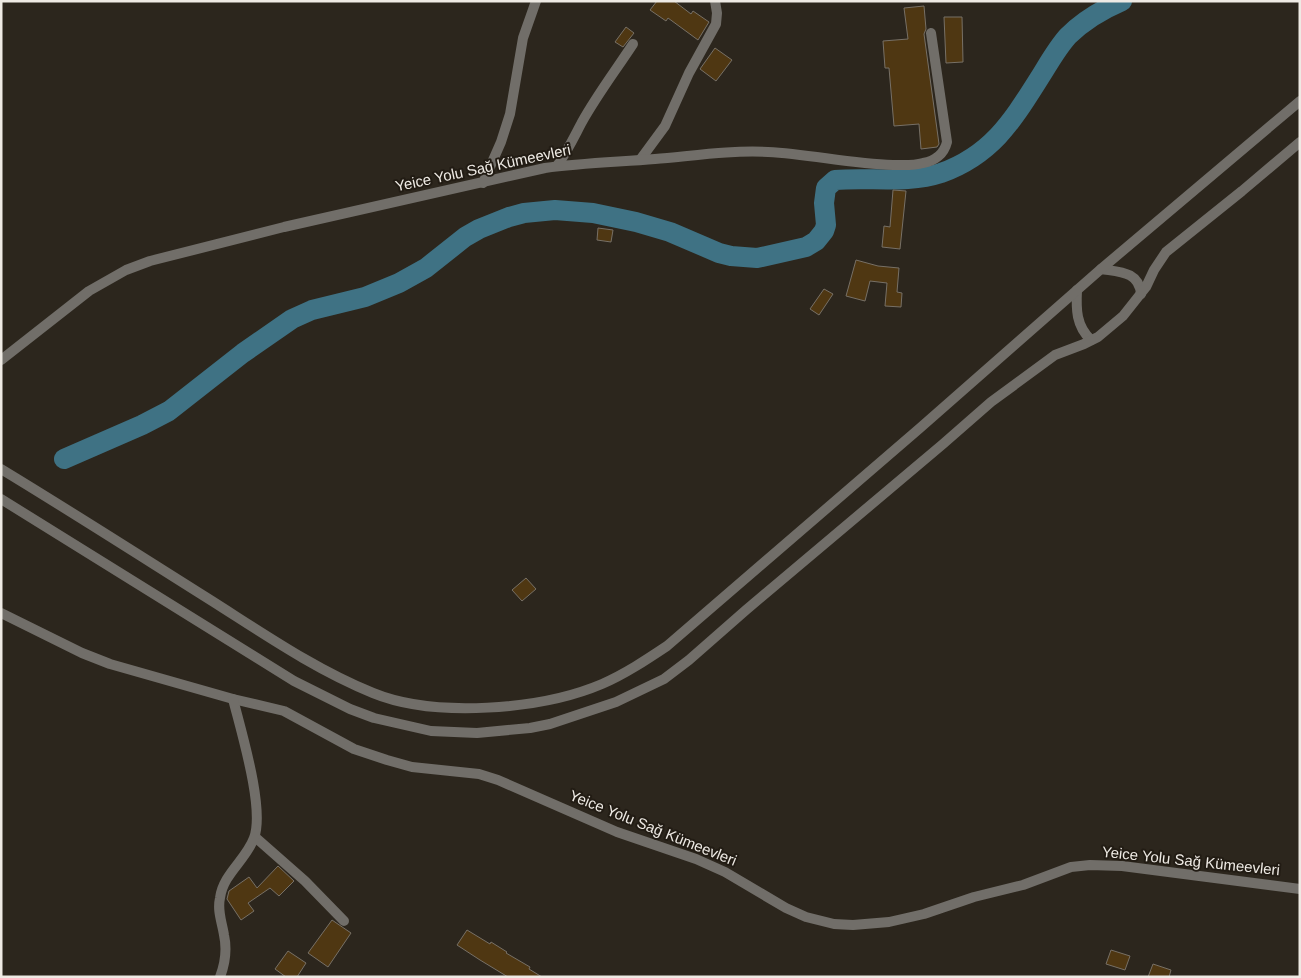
<svg xmlns="http://www.w3.org/2000/svg" width="1301" height="978" font-family="Arial,sans-serif">
	<rect width="100%" height="100%" fill="#2c261d"/>
	<g fill="none" stroke-linecap="round" stroke-linejoin="round">
		<path stroke="#3f7284" stroke-width="20" d="M64 459 142 425 169 411 243 353 292 319 312 310 365 297 399 283 426 268 465 237 479 229 509 217 524 213 555 210 593 213 636 222 670 232 719 253 731 256 757 258 806 247 816 241 824 231 826 225 824 203 826 188 835 180C870 177 908 184 941 173 994 154 1014 118 1042 74 1050 61 1058 47 1068 36 1084 20 1101 10 1122 1"/>
	</g>
	<g fill="#4f3712" stroke="#777066">
		<path d="M657 1H674L691 14 693 11 709 22 698 40 668 18 666 21 650 10Z"/>
		<path d="M924 6 926 29 924 34 939 144 937 147 921 149 919 124 894 126 889 68H885L883 41 908 39 904 8Z"/>
		<path d="M944 17H962L963 62 946 63Z"/>
		<path d="M626 27 634 33 623 47 615 42Z"/>
		<path d="M715 48 732 60 716 81 700 69Z"/>
		<path d="M893 190 906 191 900 249 882 247 884 226 890 227Z"/>
		<path d="M598 228 613 230 611 242 597 240Z"/>
		<path d="M856 260 878 266 899 268 897 292 902 293 901 307 885 306 887 283 870 281 865 301 846 296Z"/>
		<path d="M824 289 833 294 819 315 810 309Z"/>
		<path d="M526 578 536 589 522 601 512 590Z"/>
		<path d="M278 866 294 881 279 896 270 888 248 903 254 911 241 920 227 899 229 891 249 877 257 888Z"/>
		<path d="M332 920 351 933 328 967 308 953Z"/>
		<path d="M467 930 490 944 491 942 507 952 506 953 530 967 529 969 542 977H508L480 960 457 945Z"/>
		<path d="M1111 950 1130 956 1125 970 1106 964Z"/>
		<path d="M288 951 306 963 297 977H286L275 969Z"/>
		<path d="M1153 964 1171 970 1169 977H1148Z"/>
	</g>
	<g fill="none" stroke-linecap="round" stroke-linejoin="round">
		<g stroke="#716e69" stroke-width="10">
			<path d="M640 160 665 126 689 73 716 24 717 13 715 1"/>
			<path d="M557 166C567 152 574 137 582 122 597 95 616 70 633 44"/>
			<path d="M483 183 501 142 510 114 523 38 536 1"/>
			<path d="M1101 269C1119 272 1139 271 1141 294"/>
			<path d="M1077 290C1076 309 1076 326 1091 340"/>
			<path d="M1 360 89 291 126 270 150 261 284 227 545 168C581 163 618 162 655 159 692 156 730 150 768 152 810 154 850 164 893 165 902 165 913 166 923 163 935 161 944 154 947 142L931 33"/>
			<path d="M1 469C72 512 142 557 212 601 264 634 316 670 373 693 434 718 541 710 602 684 625 674 646 660 667 646L920 428 1101 269 1300 101"/>
			<path d="M1 499 294 681 350 709 374 718 431 731 477 733 530 728 550 724 616 702 664 679 689 660 746 610 943 444 991 402 1055 355 1084 344 1098 337 1123 316 1146 287 1154 270 1166 252 1242 191 1300 142"/>
			<path d="M1 613 82 653 110 664 233 699 284 711 354 749 387 760 412 767 479 774 498 780 617 832 696 859 725 872 786 908 806 917 834 924 853 925 889 922 924 914 974 897 1023 885 1071 867 1090 865 1122 866 1300 889"/>
			<path d="M255 837 305 881 344 921"/>
			<path d="M220 977C225 964 227 949 224 935 222 922 217 911 220 898 223 874 246 860 254 838 265 809 241 731 233 699"/>
		</g>
	</g>
	<g text-anchor="middle" stroke-width="4" stroke-linejoin="round" paint-order="stroke">
		<g font-size="15" fill="#eeeae4" stroke="#221c14">
			<text transform="translate(483 168) rotate(-12)" y="5">Yeice Yolu Sağ Kümeevleri</text>
			<text transform="translate(653 828) rotate(22)" y="5">Yeice Yolu Sağ Kümeevleri</text>
			<text transform="translate(1191 861) rotate(6)" y="5">Yeice Yolu Sağ Kümeevleri</text>
		</g>
	</g>
	<rect width="1301" height="978" fill="none" stroke="#eeeae4" stroke-width="5"/>
</svg>
